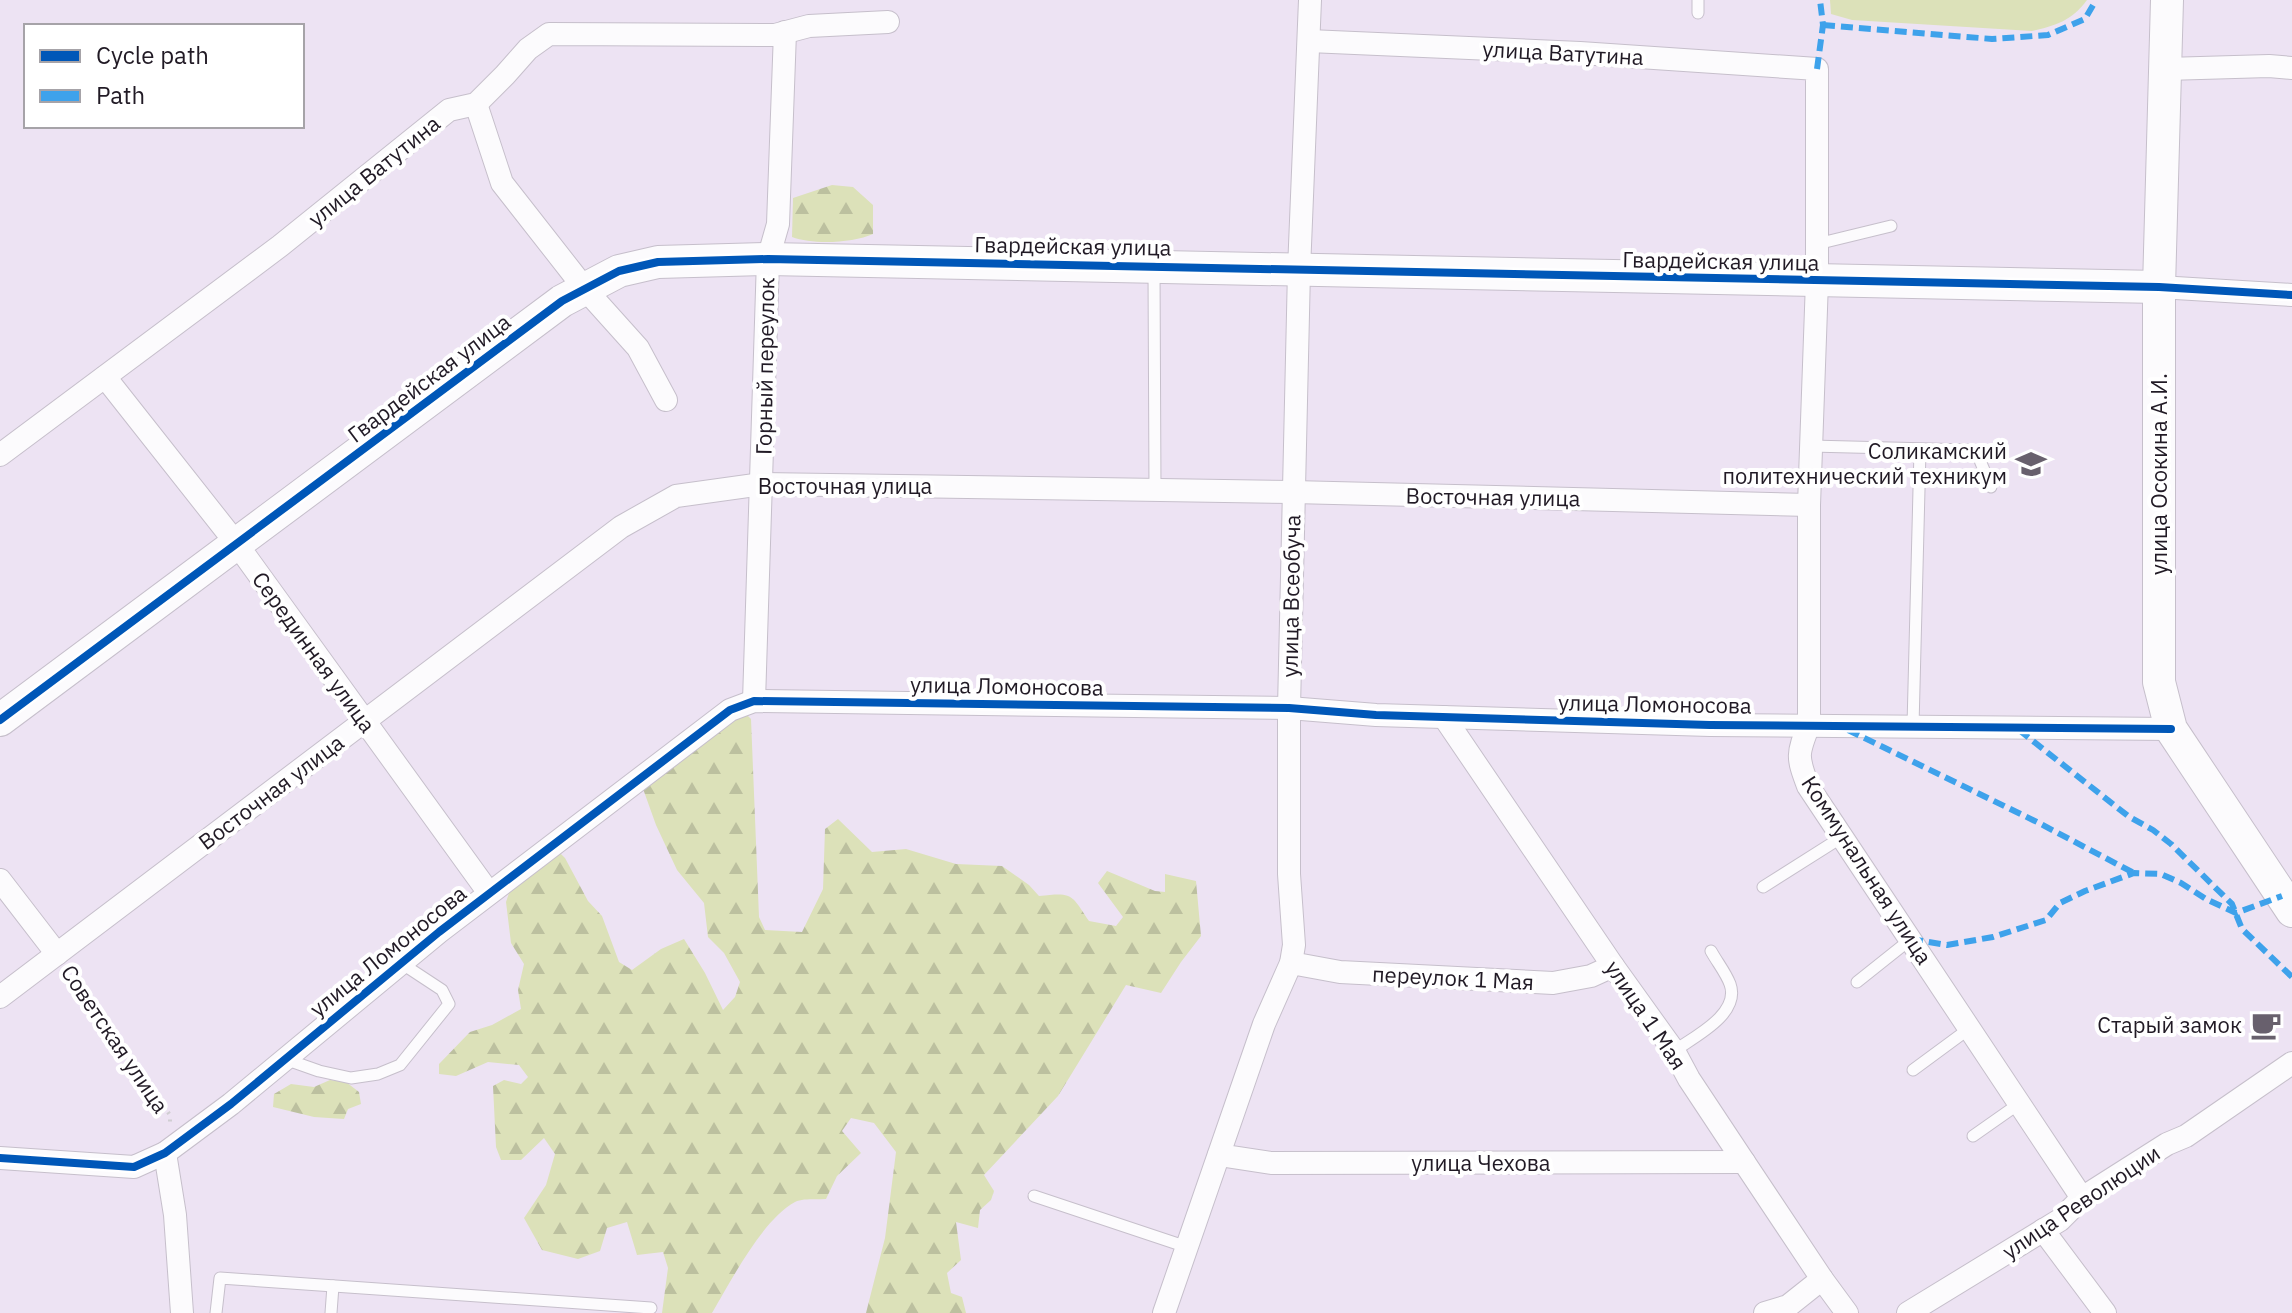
<svg xmlns="http://www.w3.org/2000/svg" width="2292" height="1313" font-family="'IBM Plex Sans',sans-serif">
	<defs>
		<pattern id="forest-firs" width="22" height="20" patternUnits="userSpaceOnUse" patternTransform="scale(2)"><rect width="22" height="20" fill="#dce1b9"/><path d="M5 1l3.5 6h-7zM16 11l3.5 6h-7z" fill="#bcc09f"/></pattern>
	</defs>
	<rect width="100%" height="100%" fill="#ede3f3"/>
	<g fill="url(#forest-firs)">
		<path d="M832 185 853 187 873 205V234C853 243 813 245 792 237L793 198Z"/>
		<path d="M743 711 751 719 759 917 765 930 802 932 823 889 825 829 838 819 872 852 906 849 956 864 1002 866 1029 885 1039 896C1073 892 1071 894 1089 921L1116 926 1123 917 1098 883 1107 871 1155 891 1165 892V874L1196 881 1201 936 1181 962 1161 993 1126 985 1058 1096 984 1175 994 1191 991 1200 980 1210 978 1228 956 1222 961 1260 947 1273 951 1293 962 1297 966 1313H866L885 1238 896 1152 874 1123 851 1118 842 1131 861 1153 837 1176 826 1199C816 1200 803 1198 795 1202 762 1220 731 1281 712 1313H662L668 1268 663 1252 637 1255 627 1222 607 1228 600 1251 578 1259 542 1250 524 1218 546 1185 555 1154 544 1138 521 1160H501L496 1147 493 1086 504 1080 521 1084 528 1077 519 1065 488 1062 456 1076 439 1074V1064L470 1032 492 1025 521 1009 518 990 524 964 511 943 506 902 510 890 559 852 565 858 588 901 602 916 619 962 632 970 661 949 684 939 705 973 723 1010 735 997 740 982 724 953 708 937 704 903 677 870 656 825 642 786Z"/>
		<path d="M330 1080 346 1082 359 1092 361 1104 348 1109 344 1119 314 1117 273 1107 274 1094 291 1084 314 1087Z"/>
	</g>
	<path fill="#dce1b9" d="M1830 0H2087C2073 20 2055 26 2032 31L1852 20 1831 14Z"/>
	<g fill="none" stroke-linecap="round" stroke-linejoin="round">
		<g stroke="#c6bfcb" stroke-width="13">
			<g id="lane">
				<path d="M1698 13V0"/>
				<path d="M1817 244 1891 226"/>
				<path d="M1154 270 1155 490"/>
				<path d="M1811 446 1970 450 1979 458 1991 487"/>
				<path d="M1913 726 1920 450"/>
				<path d="M1763 887 1842 837"/>
				<path d="M1857 982 1911 939"/>
				<path d="M1674 1051C1694 1037 1741 1014 1730 984 1726 973 1717 962 1711 951"/>
				<path d="M285 1059 319 1071 351 1078 378 1074 400 1065 449 1004 442 990 401 963"/>
				<path d="M1913 1070 1970 1028"/>
				<path d="M1973 1136 2020 1103"/>
				<path d="M1034 1196 1187 1247"/>
				<path d="M216 1313 220 1278 651 1308"/>
				<path d="M331 1313 333 1286"/>
			</g>
		</g>
		<g stroke="#c6bfcb" stroke-width="24">
			<g id="street">
				<path d="M1309 41 1580 53 1817 69V281L1809 505V725C1797 754 1797 757 1808 786L2082 1198"/>
				<path d="M2166 69 2269 66 2292 68"/>
				<path d="M476 104 502 183 585 289 638 348 666 400"/>
				<path d="M2159 287 2292 295"/>
				<path d="M105 377 236 543 489 893"/>
				<path d="M0 455 280 246 449 110 476 104 505 75 528 49 549 34 775 35 809 26 888 22"/>
				<path d="M754 701 768 259 778 224 785 32"/>
				<path d="M1444 717 1613 966 1674 1051 1689 1079 1744 1162 1822 1279 1847 1313"/>
				<path d="M0 880 57 954"/>
				<path d="M1291 963 1340 972 1553 983 1591 976 1613 966"/>
				<path d="M0 997 621 527 676 496 762 484 1293 492 1809 505"/>
				<path d="M165 1153 175 1215 182 1313"/>
				<path d="M1219 1155 1271 1163 1744 1162"/>
				<path d="M0 1158 134 1167 165 1153 231 1104 439 932 730 710 754 701 1289 708 1376 715 1710 725 2171 729"/>
				<path d="M2043 1230 2105 1313"/>
				<path d="M1164 1313 1264 1024 1291 963 1294 945 1289 874V708L1299 270 1310 0"/>
				<path d="M1765 1313 1788 1306 1822 1279"/>
				<path d="M1908 1313 2060 1220 2082 1198 2167 1144 2186 1136 2292 1063"/>
			</g>
		</g>
		<g stroke="#c6bfcb" stroke-width="34">
			<g id="secondary">
				<path d="M2167 0 2159 287V682L2171 729 2292 911"/>
				<path d="M0 720 562 301 619 271 658 262 768 259 2159 287"/>
			</g>
		</g>
		<path stroke="#d0ced2" stroke-width="4" stroke-dasharray="2 6" stroke-linecap="butt" d="M67 968 170 1115V1123"/>
		<use href="#lane" stroke="#fcfbfd" stroke-width="11"/>
		<use href="#street" stroke="#fcfbfd" stroke-width="22"/>
		<use href="#secondary" stroke="#fcfbfd" stroke-width="32"/>
		<g stroke="#3ea2eb" stroke-width="6" stroke-dasharray="12 6" stroke-linecap="butt">
			<path d="M1823 25 1992 39 2048 35 2085 19 2096 0"/>
			<path d="M1817 69 1823 25 1820 0"/>
			<path d="M1848 730 2037 822 2134 873"/>
			<path d="M2019 730 2128 816 2153 830 2171 844 2232 904 2242 929 2292 977"/>
			<path d="M1911 939 1947 945 1993 937 2046 920 2060 903 2085 891 2134 873 2161 874 2181 883 2206 899 2236 913 2282 896"/>
		</g>
		<g stroke="#fff" stroke-width="13">
			<g id="cycleway">
				<path d="M0 720 562 301 619 271 658 262 768 259 2159 287 2292 295"/>
				<path d="M0 1158 134 1167 165 1153 231 1104 439 932 730 710 754 701 1289 708 1376 715 1710 725 2171 729"/>
			</g>
		</g>
		<use href="#cycleway" stroke="#0057b8" stroke-width="8"/>
	</g>
	<defs>
		<g id="university-bare" transform="scale(2.4)"><path d="M0-5L7-2L0 1L-7-2ZM-4 1L0 2.5L4 1V4Q0 6-4 4Z" fill="#68606d" stroke="#fff" stroke-width="2.5" paint-order="stroke"/></g>
		<g id="cafe-bare" transform="scale(2.4)"><path d="M-5.5-4.5H6V0H3Q3 3.5 0 3.5H-2.5Q-5.5 3.5-5.5 0ZM3-3.2v2h1.7v-2ZM-6 4.5H4V6H-6Z" fill="#68606d" stroke="#fff" stroke-width="2.5" paint-order="stroke"/></g>
	</defs>
	<g fill-rule="evenodd">
		<use href="#university-bare" x="2031" y="464"/>
		<use href="#cafe-bare" x="2266" y="1025"/>
	</g>
	<g text-anchor="middle" stroke-width="8" stroke-linejoin="round" paint-order="stroke">
		<g font-size="22" fill="#211a25" stroke="#fff">
			<text transform="translate(1563 53) rotate(3)" y="8">улица Ватутина</text>
			<text transform="translate(374 171) rotate(-39)" y="8">улица Ватутина</text>
			<text transform="translate(1073 246) rotate(1)" y="8">Гвардейская улица</text>
			<text transform="translate(1721 261) rotate(1)" y="8">Гвардейская улица</text>
			<text transform="translate(765 366) rotate(-89)" y="8">Горный переулок</text>
			<text transform="translate(429 378) rotate(-37)" y="8">Гвардейская улица</text>
			<text transform="translate(2159 474) rotate(-90)" y="8">улица Осокина А.И.</text>
			<text x="845" y="494">Восточная улица</text>
			<text transform="translate(1493 497) rotate(1)" y="8">Восточная улица</text>
			<text transform="translate(1291 596) rotate(-89)" y="8">улица Всеобуча</text>
			<text transform="translate(314 652) rotate(54)" y="8">Серединная улица</text>
			<text transform="translate(1007 686) rotate(1)" y="8">улица Ломоносова</text>
			<text transform="translate(1655 704) rotate(1)" y="8">улица Ломоносова</text>
			<text transform="translate(271 792) rotate(-37)" y="8">Восточная улица</text>
			<text transform="translate(1867 870) rotate(57)" y="8">Коммунальная улица</text>
			<text transform="translate(388 951) rotate(-39)" y="8">улица Ломоносова</text>
			<text transform="translate(1453 978) rotate(3)" y="8">переулок 1 Мая</text>
			<text transform="translate(1646 1015) rotate(56)" y="8">улица 1 Мая</text>
			<text transform="translate(115 1039) rotate(56)" y="8">Советская улица</text>
			<text x="1481" y="1171">улица Чехова</text>
			<text transform="translate(2081 1202) rotate(-34)" y="8">улица Революции</text>
		</g>
		<g font-size="22" fill="#211a25" stroke="#fff" text-anchor="end">
			<text x="2007" y="459">Соликамский<tspan x="2007" dy="25">политехнический техникум</tspan></text>
			<text x="2242" y="1033">Старый замок</text>
		</g>
	</g>
	<rect x="24" y="24" width="280" height="104" fill="#ffffff" stroke="#a6a3a8" stroke-width="2"/>
	<rect x="40" y="50" width="40" height="12" fill="#0057b8" stroke="#a6a3a8" stroke-width="2"/>
	<text x="96" y="64" font-size="24" fill="#211a25">Cycle path</text>
	<rect x="40" y="90" width="40" height="12" fill="#3ea2eb" stroke="#a6a3a8" stroke-width="2"/>
	<text x="96" y="104" font-size="24" fill="#211a25">Path</text>
</svg>
